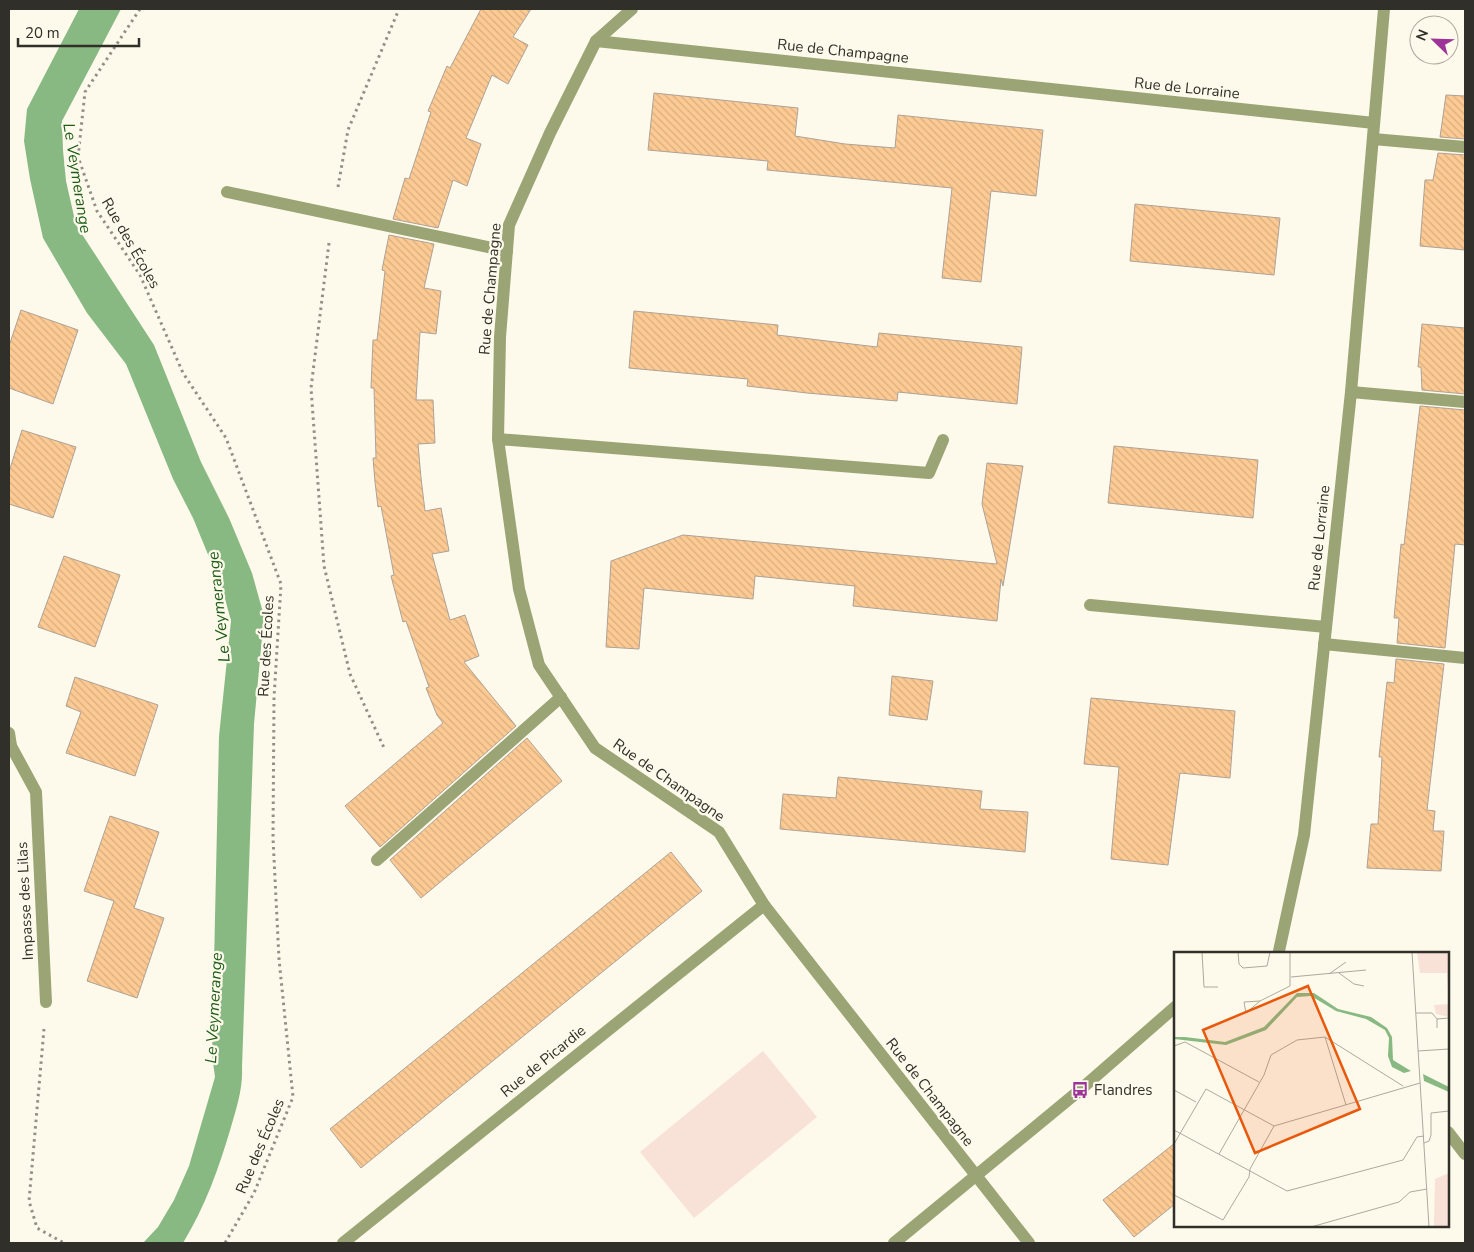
<svg xmlns="http://www.w3.org/2000/svg" width="1474" height="1252" font-family="'Nunito Sans',sans-serif">
	<defs>
		<pattern id="building-back-hatch" width="6" height="6" patternUnits="userSpaceOnUse" patternTransform="scale(1.25)"><rect width="6" height="6" fill="#fdca93"/><path d="M-1 5l2 2M0 0l6 6M5-1l2 2" fill="none" stroke="#d9ae7f"/></pattern>
	</defs>
	<rect width="100%" height="100%" fill="#fefaeb"/>
	<path fill="#f8e1d7" d="M763 1051 817 1117 694 1218 640 1152Z"/>
	<path fill="#89b983" d="M79 9H121L62 121 63 150 66 181 76 225 154 345 201 462 229 518 252 573 264 616 254 724 242 1067C243 1088 237 1106 231 1127 219 1168 205 1207 183 1243H143L158 1227 174 1200 189 1166 215 1077 212 1055 219 736 231 621 223 591 193 518 173 479 126 364 87 313 43 238 30 179 24 141 27 109Z"/>
	<g fill="url(#building-back-hatch)" stroke="#ada297">
		<path d="M481 9H531L513 37 528 45 508 84 492 75 466 138 481 144 467 186 453 180 438 228 393 219 405 178 409 179 431 112 428 111 447 66 450 68Z"/>
		<path d="M654 93 798 108 795 136 845 144 895 148 898 115 1043 130 1036 196 991 191 981 282 942 278 952 188 767 170 768 161 648 150Z"/>
		<path d="M1446 95 1465 96V139L1440 137Z"/>
		<path d="M1438 153 1465 155V250L1420 246 1425 180H1433Z"/>
		<path d="M1135 204 1280 218 1274 275 1130 261Z"/>
		<path d="M389 235 434 244 424 288 441 291 436 334 420 332 416 400H433L435 443 418 444 421 478 425 511 441 508 449 551 432 554 450 620 465 615 479 656 464 662 516 726 380 847 345 806 443 723 437 715 426 688 429 687 406 621 403 622 391 576 394 575 381 506 378 507 375 482 373 458H376L374 388H371L373 340H377L385 271 382 270Z"/>
		<path d="M21 310 78 330 53 404 9 388V346Z"/>
		<path d="M634 311 778 325 777 335 877 347 879 333 1022 347 1017 404 898 392 897 401 807 393 747 386 748 379 629 368Z"/>
		<path d="M1422 324 1465 328V394L1422 390 1421 367H1418Z"/>
		<path d="M1420 406 1465 410V545L1455 544 1445 648 1397 643 1399 618H1394L1401 544 1404 545Z"/>
		<path d="M22 430 76 447 53 518 9 504V472Z"/>
		<path d="M1114 446 1258 460 1253 518 1108 503Z"/>
		<path d="M987 463 1023 466 1003 586 1001 579 997 621 853 606 855 586 755 576 753 599 644 588 639 649 606 647 611 561 683 535 997 564 982 504Z"/>
		<path d="M64 556 120 575 95 647 38 627Z"/>
		<path d="M1396 659 1444 664 1427 810 1435 811 1433 831H1444L1441 871 1367 868 1371 824H1378L1382 757H1379L1387 682 1394 683Z"/>
		<path d="M892 676 933 681 927 720 889 715Z"/>
		<path d="M75 677 158 705 135 776 66 753 81 712 66 706Z"/>
		<path d="M1091 698 1235 711 1230 778 1180 773 1168 865 1111 859 1119 767 1084 764Z"/>
		<path d="M527 738 562 781 421 898 390 860Z"/>
		<path d="M838 777 982 791 980 809 1028 812 1025 852 780 829 783 794 836 798Z"/>
		<path d="M110 816 159 832 134 908 164 918 137 998 87 981 114 901 84 891Z"/>
		<path d="M671 852 702 891 361 1168 330 1129Z"/>
		<path d="M1175 1143V1204L1134 1237 1103 1200Z"/>
	</g>
	<g fill="none" stroke-linecap="round" stroke-linejoin="round">
		<g stroke="#929086" stroke-width="3" stroke-dasharray="2.5 4" stroke-linecap="butt">
			<path d="M140 9 85 92 78 157 97 211 140 275 183 373 226 438 281 584 274 698 273 838 279 959 293 1097 254 1193 225 1243"/>
			<path d="M338 187 348 130 399 9"/>
			<path d="M329 243 311 388 324 566 350 674 385 750"/>
			<path d="M44 1029 29 1201 37 1228 64 1243"/>
		</g>
		<g stroke="#9ba474" stroke-width="12">
			<path d="M1373 139 1465 147"/>
			<path d="M227 192 507 251"/>
			<path d="M1351 392 1465 402"/>
			<path d="M498 439 929 473 943 440"/>
			<path d="M1090 605 1326 627"/>
			<path d="M1324 644 1465 658"/>
			<path d="M11 746 36 792 46 1002"/>
			<path d="M377 860 561 697"/>
		</g>
		<g stroke="#9ba474" stroke-width="12">
			<path d="M632 9 596 41 550 133 509 225 500 337 498 439 519 589 539 665 595 748 719 832 764 905 1029 1243"/>
			<path d="M596 41 1374 123"/>
			<path d="M9 733 11 746H9"/>
			<path d="M1279 951 1304 835 1351 392 1384 9"/>
			<path d="M1448 1132 1465 1154"/>
			<path d="M343 1243 764 905"/>
			<path d="M894 1243 1080 1090 1175 1007"/>
		</g>
	</g>
	<defs>
		<g id="bus-bare" transform="scale(1.35)"><path d="M-5-6H5V4H4V6H2V4H-2V6H-4V4H-5ZM-3.5-4V0h7V-4ZM-3.5 1.2v1.5H-2V1.2ZM2 1.2v1.5H3.5V1.2Z" fill="#9d3598" stroke="#fefaeb" stroke-width="2.5" paint-order="stroke"/></g>
	</defs>
	<g fill-rule="evenodd">
		<use href="#bus-bare" x="1080" y="1090"/>
	</g>
	<g text-anchor="middle" stroke-width="4.5" stroke-linejoin="round" paint-order="stroke">
		<g font-size="15" fill="#302f29" stroke="#fefaeb">
			<text transform="translate(843 51) rotate(6)" y="5">Rue de Champagne</text>
			<text transform="translate(1187 88) rotate(6)" y="5">Rue de Lorraine</text>
			<text transform="translate(131 243) rotate(60)" y="5">Rue des Écoles</text>
			<text transform="translate(490 289) rotate(-85)" y="5">Rue de Champagne</text>
			<text transform="translate(1319 538) rotate(-84)" y="5">Rue de Lorraine</text>
			<text transform="translate(266 646) rotate(-87)" y="5">Rue des Écoles</text>
			<text transform="translate(669 780) rotate(35)" y="5">Rue de Champagne</text>
			<text transform="translate(25 901) rotate(-93)" y="5">Impasse des Lilas</text>
			<text transform="translate(543 1061) rotate(-39)" y="5">Rue de Picardie</text>
			<text transform="translate(930 1092) rotate(52)" y="5">Rue de Champagne</text>
			<text transform="translate(260 1146) rotate(-67)" y="5">Rue des Écoles</text>
		</g>
		<g font-size="15" fill="#302f29" stroke="#fefaeb" text-anchor="start">
			<text x="1094" y="1095">Flandres</text>
		</g>
		<g font-size="16" font-style="italic" fill="#1d5d17" stroke="#fefaeb">
			<text transform="translate(78 178) rotate(81)" y="6">Le Veymerange</text>
			<text transform="translate(218 607) rotate(-96)" y="6">Le Veymerange</text>
			<text transform="translate(213 1008) rotate(-87)" y="6">Le Veymerange</text>
		</g>
	</g>
	<g transform="translate(1174 952)">
		<rect width="275" height="275" fill="#fefaeb"/>
		<path d="M275 221V275H260L261 227Z" fill="#f8e1d7"/>
		<path d="M243 0H275V65L262 62 260 53 275 52 273 21H246Z" fill="#f8e1d7"/>
		<path d="M123 41H140L164 57 197 65 213 76 218 85 219 108 237 119 230 121 218 115 214 104 215 86 211 78 192 67 162 59 137 44 123 45 92 78 52 93 0 87V85H11L51 90 90 75ZM249 122 275 135V140L250 129Z" fill="#89b983"/>
		<path fill="none" stroke="#aca99d" stroke-width="1" d="M28 0 30 35H44M64 0 65 12 69 16 93 14 96 0M238 0 255 275M165 21 180 32 190 34M155 22 172 10M117 25 192 18M86 49 70 50 72 61 86 49 116 34V0M242 61H258L263 67M263 76V67L275 66M151 85 172 153M0 94 11 90 85 130M244 99 275 97M0 138 22 150M100 174 246 131M0 178 113 239 229 208 243 185 250 184M250 191 255 189 257 183V161L275 159M0 192 32 137 100 174M45 202 90 123 97 103 123 88 151 85 229 134M76 217 100 174M0 243 49 268 75 225 76 217M137 275 225 250 236 240 253 237"/>
		<path fill="#e8590c" fill-opacity="0.15" stroke="#e8590c" stroke-width="2.5" d="M134 34 186 157 81 201 29 78Z"/>
		<rect width="275" height="275" fill="none" stroke="#302f29" stroke-width="2.5"/>
	</g>
	<rect width="1474" height="1252" fill="none" stroke="#302f29" stroke-width="20"/>
	<g transform="translate(1434 40) rotate(293)"><circle r="24" fill="#fefaeb" stroke="#aca99d"/>
	<path d="M0-4L9 19L0 12L-9 19Z" fill="#9d3598"/>
	<text y="-8" font-size="14" font-weight="bold" text-anchor="middle" fill="#302f29">N</text>
	</g>
	<path d="M18 38v8h121v-8" fill="none" stroke="#302f29" stroke-width="2.5"/>
	<text x="25" y="38" font-size="15" fill="#302f29" stroke="#fefaeb" stroke-width="4" paint-order="stroke">20 m</text>
</svg>
